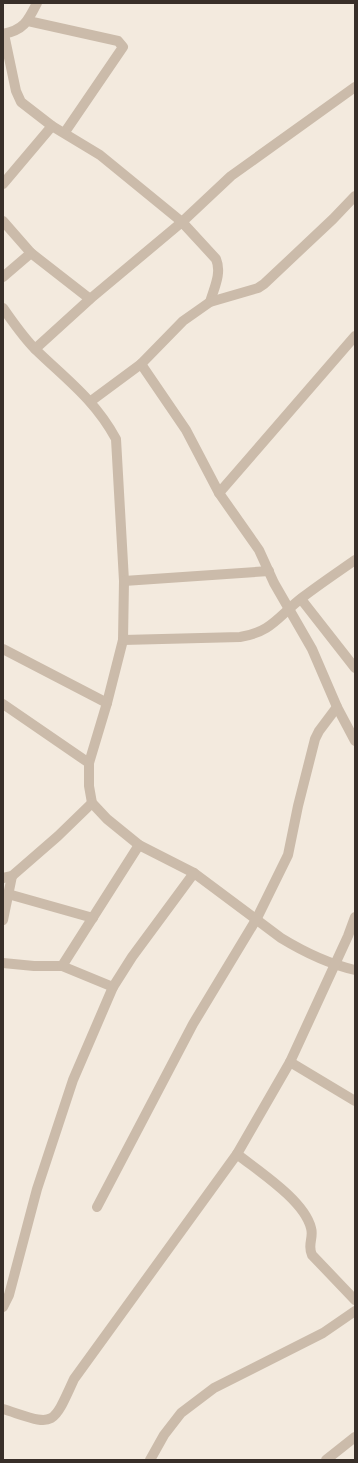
<svg xmlns="http://www.w3.org/2000/svg" width="358" height="1463" font-family="'Varela Round',sans-serif">
	<rect width="100%" height="100%" fill="#f3eade"/>
	<g fill="none" stroke-linecap="round" stroke-linejoin="round">
		<g stroke="#cbbbaa" stroke-width="10">
			<path d="M28 21 118 41 123 47 65 132"/>
			<path d="M3 34C24 30 28 21 37 3"/>
			<path d="M4 34 16 91 21 102 52 126 100 155 182 222 231 176 355 87"/>
			<path d="M3 184 52 126"/>
			<path d="M3 221 31 253 90 299"/>
			<path d="M3 277 31 253"/>
			<path d="M3 308C13 322 23 337 36 350 66 379 95 400 116 439L124 581 123 640 107 703 89 763V786L92 803 107 819 139 845 194 873 281 938C304 952 329 964 355 970"/>
			<path d="M35 349 90 299 182 222 216 259C222 273 214 288 210 302"/>
			<path d="M141 364 186 430 219 493 259 550 274 583 312 649 337 707 355 741"/>
			<path d="M91 401 141 364 183 321 210 302 258 288 264 284 333 219 355 196"/>
			<path d="M219 493 355 336"/>
			<path d="M124 581 269 571"/>
			<path d="M301 599 355 668"/>
			<path d="M123 640 240 637C272 632 278 616 303 597 320 584 338 572 355 560"/>
			<path d="M3 649 107 703"/>
			<path d="M3 704 89 763"/>
			<path d="M3 878 12 876 58 836 92 803"/>
			<path d="M8 894 93 918"/>
			<path d="M3 920 12 876"/>
			<path d="M3 963 34 966H62L113 987"/>
			<path d="M62 966 139 845"/>
			<path d="M290 1062 355 1101"/>
			<path d="M237 1154C258 1171 304 1200 311 1228 314 1238 307 1245 312 1255L355 1300"/>
			<path d="M97 1207 193 1024 257 918 288 855 298 806 315 739 319 731 337 707"/>
			<path d="M3 1307 9 1295 37 1189 73 1080 113 987 132 957 194 873"/>
			<path d="M3 1409C54 1425 51 1430 74 1379L237 1154 290 1062 348 936 355 917"/>
			<path d="M150 1460 164 1435 181 1413 214 1388 323 1333 355 1311"/>
			<path d="M326 1460 355 1437"/>
		</g>
	</g>
	<rect width="358" height="1463" fill="none" stroke="#382f29" stroke-width="8"/>
</svg>
